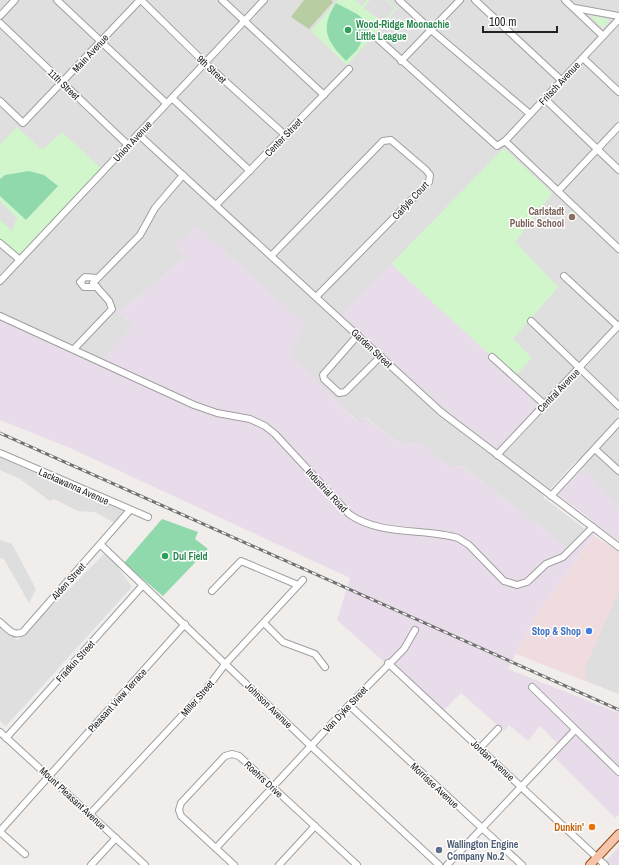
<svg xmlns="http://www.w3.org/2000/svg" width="619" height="865" font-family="'Archivo Narrow',sans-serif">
	<rect width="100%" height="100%" fill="#f1edea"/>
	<g fill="#e0dfdf">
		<path d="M0 0H619V507L576 461 543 497 585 529 570 550 462 466 449 467 419 442 402 445 365 417 358 422 186 257 119 313 134 325 102 361 0 315Z"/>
		<path d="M107 551 132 587 6 726 0 721V626L18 640Z"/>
	</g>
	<path fill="#f0dbdf" d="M594 536 619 552V694L516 654 532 621Z"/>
	<g fill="#e9dcea">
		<path d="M197 226 305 325 290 355 357 422 364 417 402 445 419 442 449 467 462 466 570 550 592 520 558 495 583 468 619 507V541L600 527 532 621 508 669 619 713V814L615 818 552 755 560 746 540 726 528 741 509 725 504 731 461 693 441 713 337 620 350 578 70 448 0 420V315L102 361 134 325 119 313 186 257 175 246Z"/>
		<path d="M391 264 514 377 536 405 498 453 340 317Z"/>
		<path d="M619 847V865H606L604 863Z"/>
	</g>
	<path fill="#b8cda2" d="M304 0H331L333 2 309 29 291 17Z"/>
	<g fill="#d2f6cc">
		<path d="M338 0H355L362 6 367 0H387L397 9 347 65 311 31Z"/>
		<path d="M589 15 610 20 603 28Z"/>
		<path d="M17 127 42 150 62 132 103 170 17 260 0 245V145Z"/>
		<path d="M504 148 552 193 515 242 558 287 513 339 532 358 514 377 391 264Z"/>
	</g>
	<g fill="#8fd9ac">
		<path d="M336 3 357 14 371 25 357 50 346 61C327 41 319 29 336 3Z"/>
		<path d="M29 171 44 175 58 186 26 220 0 196V179L5 175Z"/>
		<path d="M162 519 198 532 195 539 208 549 163 596 124 563Z"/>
	</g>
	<g fill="#dedede">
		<path d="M370 0H385L395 9 383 22 363 8Z"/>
		<path d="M0 201 18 219 15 222 12 231 0 220Z"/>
		<path d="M0 453 130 510 118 525 95 512 78 511 54 499 50 501 20 479 0 470Z"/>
		<path d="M0 540 12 544 36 589 29 603 4 559 0 558Z"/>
		<path d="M619 591V692L618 694 585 680V668Z"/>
	</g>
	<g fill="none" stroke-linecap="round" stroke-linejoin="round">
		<g stroke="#9f9f9f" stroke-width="8">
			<g id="minor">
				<path d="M57 0 166 103"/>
				<path d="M141 0 205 63 285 135"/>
				<path d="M222 0 324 95"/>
				<path d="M399 0 431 30 530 114"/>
				<path d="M475 0 562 81"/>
				<path d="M565 0 603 36"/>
				<path d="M575 8 619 16"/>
				<path d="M0 16 15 0"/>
				<path d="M0 23 128 145"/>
				<path d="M377 38 497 146 505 141 619 19"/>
				<path d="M583 58 619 92"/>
				<path d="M401 61 460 0"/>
				<path d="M172 98 250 171"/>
				<path d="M545 99 619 170"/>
				<path d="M0 101 23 123 140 0"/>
				<path d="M138 134 441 412 619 547"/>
				<path d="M505 141 619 249"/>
				<path d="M558 191 619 126"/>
				<path d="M216 205 349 69"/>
				<path d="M0 243 20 260"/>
				<path d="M272 255 383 141 391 140 426 170 430 175 429 182 317 296"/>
				<path d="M564 276 619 327"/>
				<path d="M97 278 85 277 80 282 84 287H97"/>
				<path d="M0 281 264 0"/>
				<path d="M0 316 194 405 217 413 250 419 265 426 275 434 349 514C380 536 423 528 458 538L469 545 504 581 517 585 527 582 546 564 563 557 593 527"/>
				<path d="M531 321 619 406"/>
				<path d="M358 335 323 375 324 379 339 393 345 392 381 356"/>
				<path d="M74 349 112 309 109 301 93 283 140 235 155 208 183 175"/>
				<path d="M492 357 544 404"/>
				<path d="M595 449 619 471"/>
				<path d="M0 453 148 517"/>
				<path d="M497 455 619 325"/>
				<path d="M551 496 619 422"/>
				<path d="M101 545 311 746 439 865"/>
				<path d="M212 591 241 561 298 585"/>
				<path d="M0 622C7 628 13 637 23 632L130 510"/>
				<path d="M264 623 283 642 315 654 325 667"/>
				<path d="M388 663 605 865"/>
				<path d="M532 687 619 772"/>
				<path d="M349 705 522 865"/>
				<path d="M0 732 145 865"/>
				<path d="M6 738 143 585"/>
				<path d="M480 748 498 729"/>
				<path d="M90 814 204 692 226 663 303 580"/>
				<path d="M0 831 185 624"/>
				<path d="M0 832 25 854"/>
				<path d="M216 848 349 705 404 649 415 630"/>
				<path d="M91 865 116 838"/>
				<path d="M234 865 181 816 179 810 181 803 225 756 232 754 239 756 357 865"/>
				<path d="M279 865 315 826"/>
				<path d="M447 865 575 730"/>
			</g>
		</g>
		<g stroke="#93480d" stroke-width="10">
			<path id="major" d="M590 865 619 834"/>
		</g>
		<use href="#minor" stroke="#fff" stroke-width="6"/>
		<use href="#major" stroke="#f5c4ab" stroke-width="8"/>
		<g stroke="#707070" stroke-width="3">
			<path id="rail" d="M0 433 619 710"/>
		</g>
		<use href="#rail" stroke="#fff" stroke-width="1.5" stroke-dasharray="4.5" stroke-linecap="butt"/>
	</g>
	<g fill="#2e9e5b" stroke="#fff" stroke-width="1.5">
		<circle cx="348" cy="30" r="4"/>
		<circle cx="165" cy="556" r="4"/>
	</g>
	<circle fill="#8d6e63" stroke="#fff" stroke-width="1.5" cx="572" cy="217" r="4"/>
	<circle fill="#3f7fe0" stroke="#fff" stroke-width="1.5" cx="589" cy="631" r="4"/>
	<circle fill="#e8710a" stroke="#fff" stroke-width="1.5" cx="592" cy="827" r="4"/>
	<circle fill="#5c6f8a" stroke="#fff" stroke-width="1.5" cx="439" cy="850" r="4"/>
	<g text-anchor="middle" stroke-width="3" stroke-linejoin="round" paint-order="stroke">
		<g font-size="10" font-weight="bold" fill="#27864d" stroke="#fff" text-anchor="start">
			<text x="356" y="28">Wood-Ridge Moonachie<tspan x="356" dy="12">Little League</tspan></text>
			<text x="173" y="560">Dul Field</text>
		</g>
		<g font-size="10" fill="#222" stroke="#fff">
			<text transform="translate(90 53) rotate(-47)" y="4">Main Avenue</text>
			<text transform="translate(212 69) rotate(43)" y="4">9th Street</text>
			<text transform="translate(559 83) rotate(-47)" y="4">Fritsch Avenue</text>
			<text transform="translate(64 84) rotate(44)" y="4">11th Street</text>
			<text transform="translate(283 137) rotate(-46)" y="4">Center Street</text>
			<text transform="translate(132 141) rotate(-47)" y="4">Union Avenue</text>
			<text transform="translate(410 200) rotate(-47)" y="4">Carlyle Court</text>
			<text transform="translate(372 348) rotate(43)" y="4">Garden Street</text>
			<text transform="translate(558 390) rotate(-46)" y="4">Central Avenue</text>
			<text transform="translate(74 486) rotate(24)" y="4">Lackawanna Avenue</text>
			<text transform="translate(327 490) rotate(47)" y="4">Industrial Road</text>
			<text transform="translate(68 581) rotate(-48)" y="4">Alden Street</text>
			<text transform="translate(75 661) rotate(-48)" y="4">Fradkin Street</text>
			<text transform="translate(197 698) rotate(-49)" y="4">Miller Street</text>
			<text transform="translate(117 700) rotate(-48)" y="4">Pleasant View Terrace</text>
			<text transform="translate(269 705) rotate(44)" y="4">Johnson Avenue</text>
			<text transform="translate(345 709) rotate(-47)" y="4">Van Dyke Street</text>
			<text transform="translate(493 760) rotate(43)" y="4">Jordan Avenue</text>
			<text transform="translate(264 779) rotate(43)" y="4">Roehrs Drive</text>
			<text transform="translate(435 785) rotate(43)" y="4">Morrisse Avenue</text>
			<text transform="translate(73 798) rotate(43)" y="4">Mount Pleasant Avenue</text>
		</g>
		<g font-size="10" font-weight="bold" fill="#785e54" stroke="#fff" text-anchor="end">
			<text x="564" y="215">Carlstadt<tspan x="564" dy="12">Public School</tspan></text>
		</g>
		<g font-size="10" font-weight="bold" fill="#366cbe" stroke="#fff" text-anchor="end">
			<text x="581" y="635">Stop &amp; Shop</text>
		</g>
		<g font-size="10" font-weight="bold" fill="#c56008" stroke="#fff" text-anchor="end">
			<text x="584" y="831">Dunkin'</text>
		</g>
		<g font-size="10" font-weight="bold" fill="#4e5e75" stroke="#fff" text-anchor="start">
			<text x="447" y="848">Wallington Engine<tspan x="447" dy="12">Company No.2</tspan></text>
		</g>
	</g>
	<path d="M483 26v6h74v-6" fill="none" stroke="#222222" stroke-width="2"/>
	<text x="489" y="26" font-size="12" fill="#222222" stroke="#ffffff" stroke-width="3" paint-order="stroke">100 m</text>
</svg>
